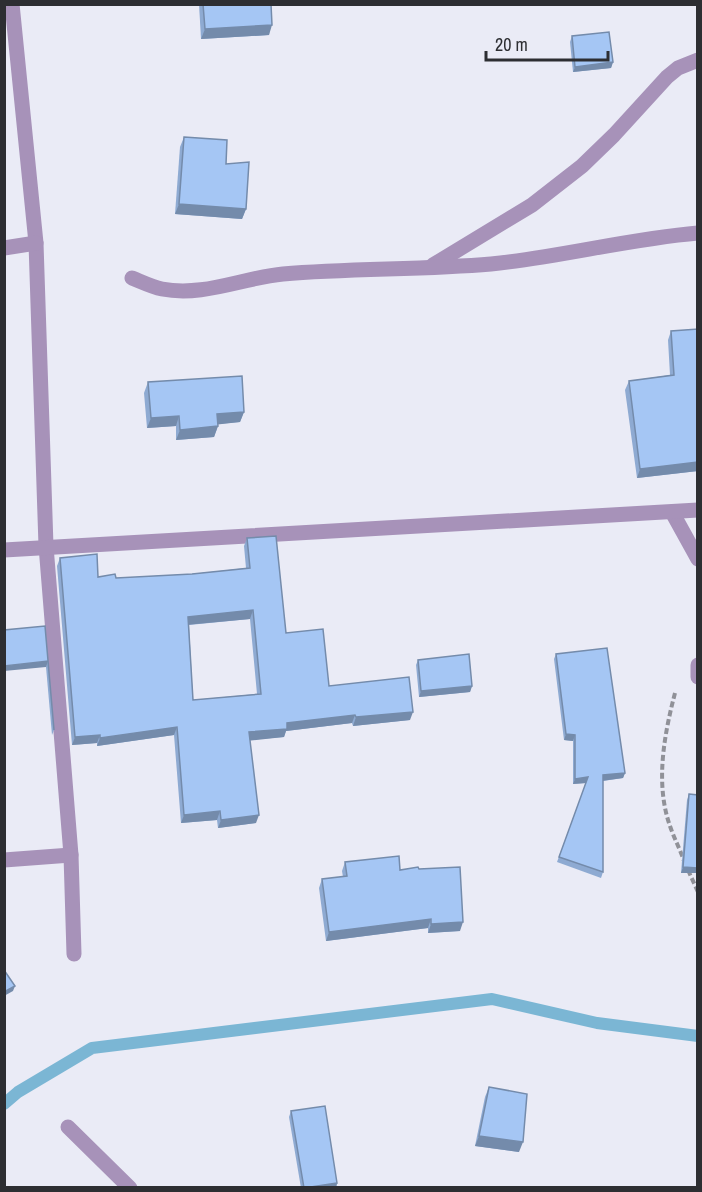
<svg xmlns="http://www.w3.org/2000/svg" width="702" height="1192" font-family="'Archivo Narrow',sans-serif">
	<rect width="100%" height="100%" fill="#eaebf6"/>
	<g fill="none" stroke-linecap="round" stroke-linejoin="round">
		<path stroke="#7bb6d4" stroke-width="12" d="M4 1104 18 1092 92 1048 492 999 597 1023 698 1036"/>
		<g stroke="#909198" stroke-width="4" stroke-dasharray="6 3" stroke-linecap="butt">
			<path d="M675 693C664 735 655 784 670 826 674 838 680 849 684 861"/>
			<path d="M688 870 698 892"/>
		</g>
		<g stroke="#a792b9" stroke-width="15">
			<path d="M12 4 36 243 46 546 71 855 74 954"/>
			<path d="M4 248 36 243"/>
			<path d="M433 265 532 205 582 166 614 135 667 77 678 68 698 60"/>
			<path d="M132 278C142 282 152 287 162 289 203 297 242 278 283 274 352 268 422 270 491 264 561 257 628 239 698 233"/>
			<path d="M672 512 698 559"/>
			<path d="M4 550 698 510"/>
			<path d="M698 665V677"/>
			<path d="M4 860 71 855"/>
			<path d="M68 1127 130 1188"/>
		</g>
	</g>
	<g fill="#8eaad2" fill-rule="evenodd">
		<path d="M199 4H271L269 35 201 39Z"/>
		<path d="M572 36 613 62 611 68 573 72 570 42Z"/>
		<path d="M184 137 226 164 246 209 242 219 175 214 180 147Z"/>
		<path d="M698 329V471L637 478 625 390 629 381 670 375 668 340 671 331Z"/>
		<path d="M148 382 244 412 240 422 218 424V426L214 437 176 440V426L147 428 144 393Z"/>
		<path d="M247 538 286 633 329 686 410 720 353 726 352 723 286 731 284 737 249 740 256 823 218 828 217 820 181 823 174 735 97 746V743L72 745 57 566 60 558 98 577 116 578 192 574 246 568 244 546ZM250 619 257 694 193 700 189 625Z"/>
		<path d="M45 626 54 730 52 735 46 667Z"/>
		<path d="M556 654 625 773 623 778 603 781V872L601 878 557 862 586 783 573 784V741L564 740 554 659Z"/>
		<path d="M418 660 472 686 470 692 419 697 416 665Z"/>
		<path d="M689 794 698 795V873H681L687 800Z"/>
		<path d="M345 862 400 870 419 869 460 931 428 933V928L326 941 319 888 322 879 343 877 342 871Z"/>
		<path d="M489 1087 519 1152 475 1146 485 1097Z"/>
		<path d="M291 1111 337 1183 336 1188H301L289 1117Z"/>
	</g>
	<g fill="#748bab">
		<path d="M272 25 269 35 201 39 205 29Z"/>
		<path d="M613 62 611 68 573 72 575 67Z"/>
		<path d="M179 204 246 209 242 219 175 214Z"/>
		<path d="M244 412 240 422 213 425 217 414Z"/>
		<path d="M179 416 176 426 147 428 151 418Z"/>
		<path d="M218 426 214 437 176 440 180 430Z"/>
		<path d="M698 462V471L637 478 640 469Z"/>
		<path d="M253 610 250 619 185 625 188 617Z"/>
		<path d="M48 661 46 667 4 671V666Z"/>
		<path d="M472 686 470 692 419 697 421 691Z"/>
		<path d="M413 712 410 720 353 726 356 717Z"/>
		<path d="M355 715 352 723 286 731 284 737 246 741 249 732 287 723Z"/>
		<path d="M177 727 174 735 97 746 100 738Z"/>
		<path d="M566 734 575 735 573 741 564 740Z"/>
		<path d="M100 735 97 743 72 745 75 737Z"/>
		<path d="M625 773 623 778 601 781 603 775Z"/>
		<path d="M588 777 586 783 573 784 575 779Z"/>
		<path d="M220 811 217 820 181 823 184 815Z"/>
		<path d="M259 815 256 823 218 828 221 820Z"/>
		<path d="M683 867 698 868V873H681Z"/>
		<path d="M431 919 428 928 326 941 329 932Z"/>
		<path d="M463 922 460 931 428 933 431 924Z"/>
		<path d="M15 986 13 991 4 996V992Z"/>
		<path d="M479 1136 523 1142 519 1152 475 1146Z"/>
		<path d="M337 1183 336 1188H305Z"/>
	</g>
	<g fill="#a5c6f4" stroke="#748bab" stroke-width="1.5" fill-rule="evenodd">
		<path d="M203 4H271L272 25 205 29Z"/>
		<path d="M609 32 613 62 575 67 572 36Z"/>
		<path d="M184 137 227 140 226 164 249 162 246 209 179 204Z"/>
		<path d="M698 329V462L640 469 629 381 674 375 671 331Z"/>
		<path d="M242 376 244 412 217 414 218 426 180 430 179 416 151 418 148 382Z"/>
		<path d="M276 536 286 633 323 629 329 686 409 677 413 712 356 717 355 715 287 723V729L249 732 259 815 221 820 220 811 184 815 177 727 100 738V735L75 737 60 558 97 554 98 577 115 574 116 578 192 574 250 568 247 538ZM253 610 261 694 193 700 188 617Z"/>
		<path d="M45 626 54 730 48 661 4 666V630Z"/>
		<path d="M607 648 625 773 603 775V872L559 857 588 777 575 779V735L566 734 556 654Z"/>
		<path d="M469 654 472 686 421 691 418 660Z"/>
		<path d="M689 794 698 795V868L683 867Z"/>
		<path d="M399 856 400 870 418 867 419 869 460 867 463 922 431 924V919L329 932 322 879 347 876 345 862Z"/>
		<path d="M4 970 15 986 4 992Z"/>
		<path d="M489 1087 527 1094 523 1142 479 1136Z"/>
		<path d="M325 1106 337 1183 304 1188 291 1111Z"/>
	</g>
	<rect width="702" height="1192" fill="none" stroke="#2d2e32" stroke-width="12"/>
	<path d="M486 51v9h122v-9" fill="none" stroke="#2d2e32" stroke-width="3"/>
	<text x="495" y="51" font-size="18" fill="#2d2e32" stroke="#eaebf6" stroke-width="4.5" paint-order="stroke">20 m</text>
</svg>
